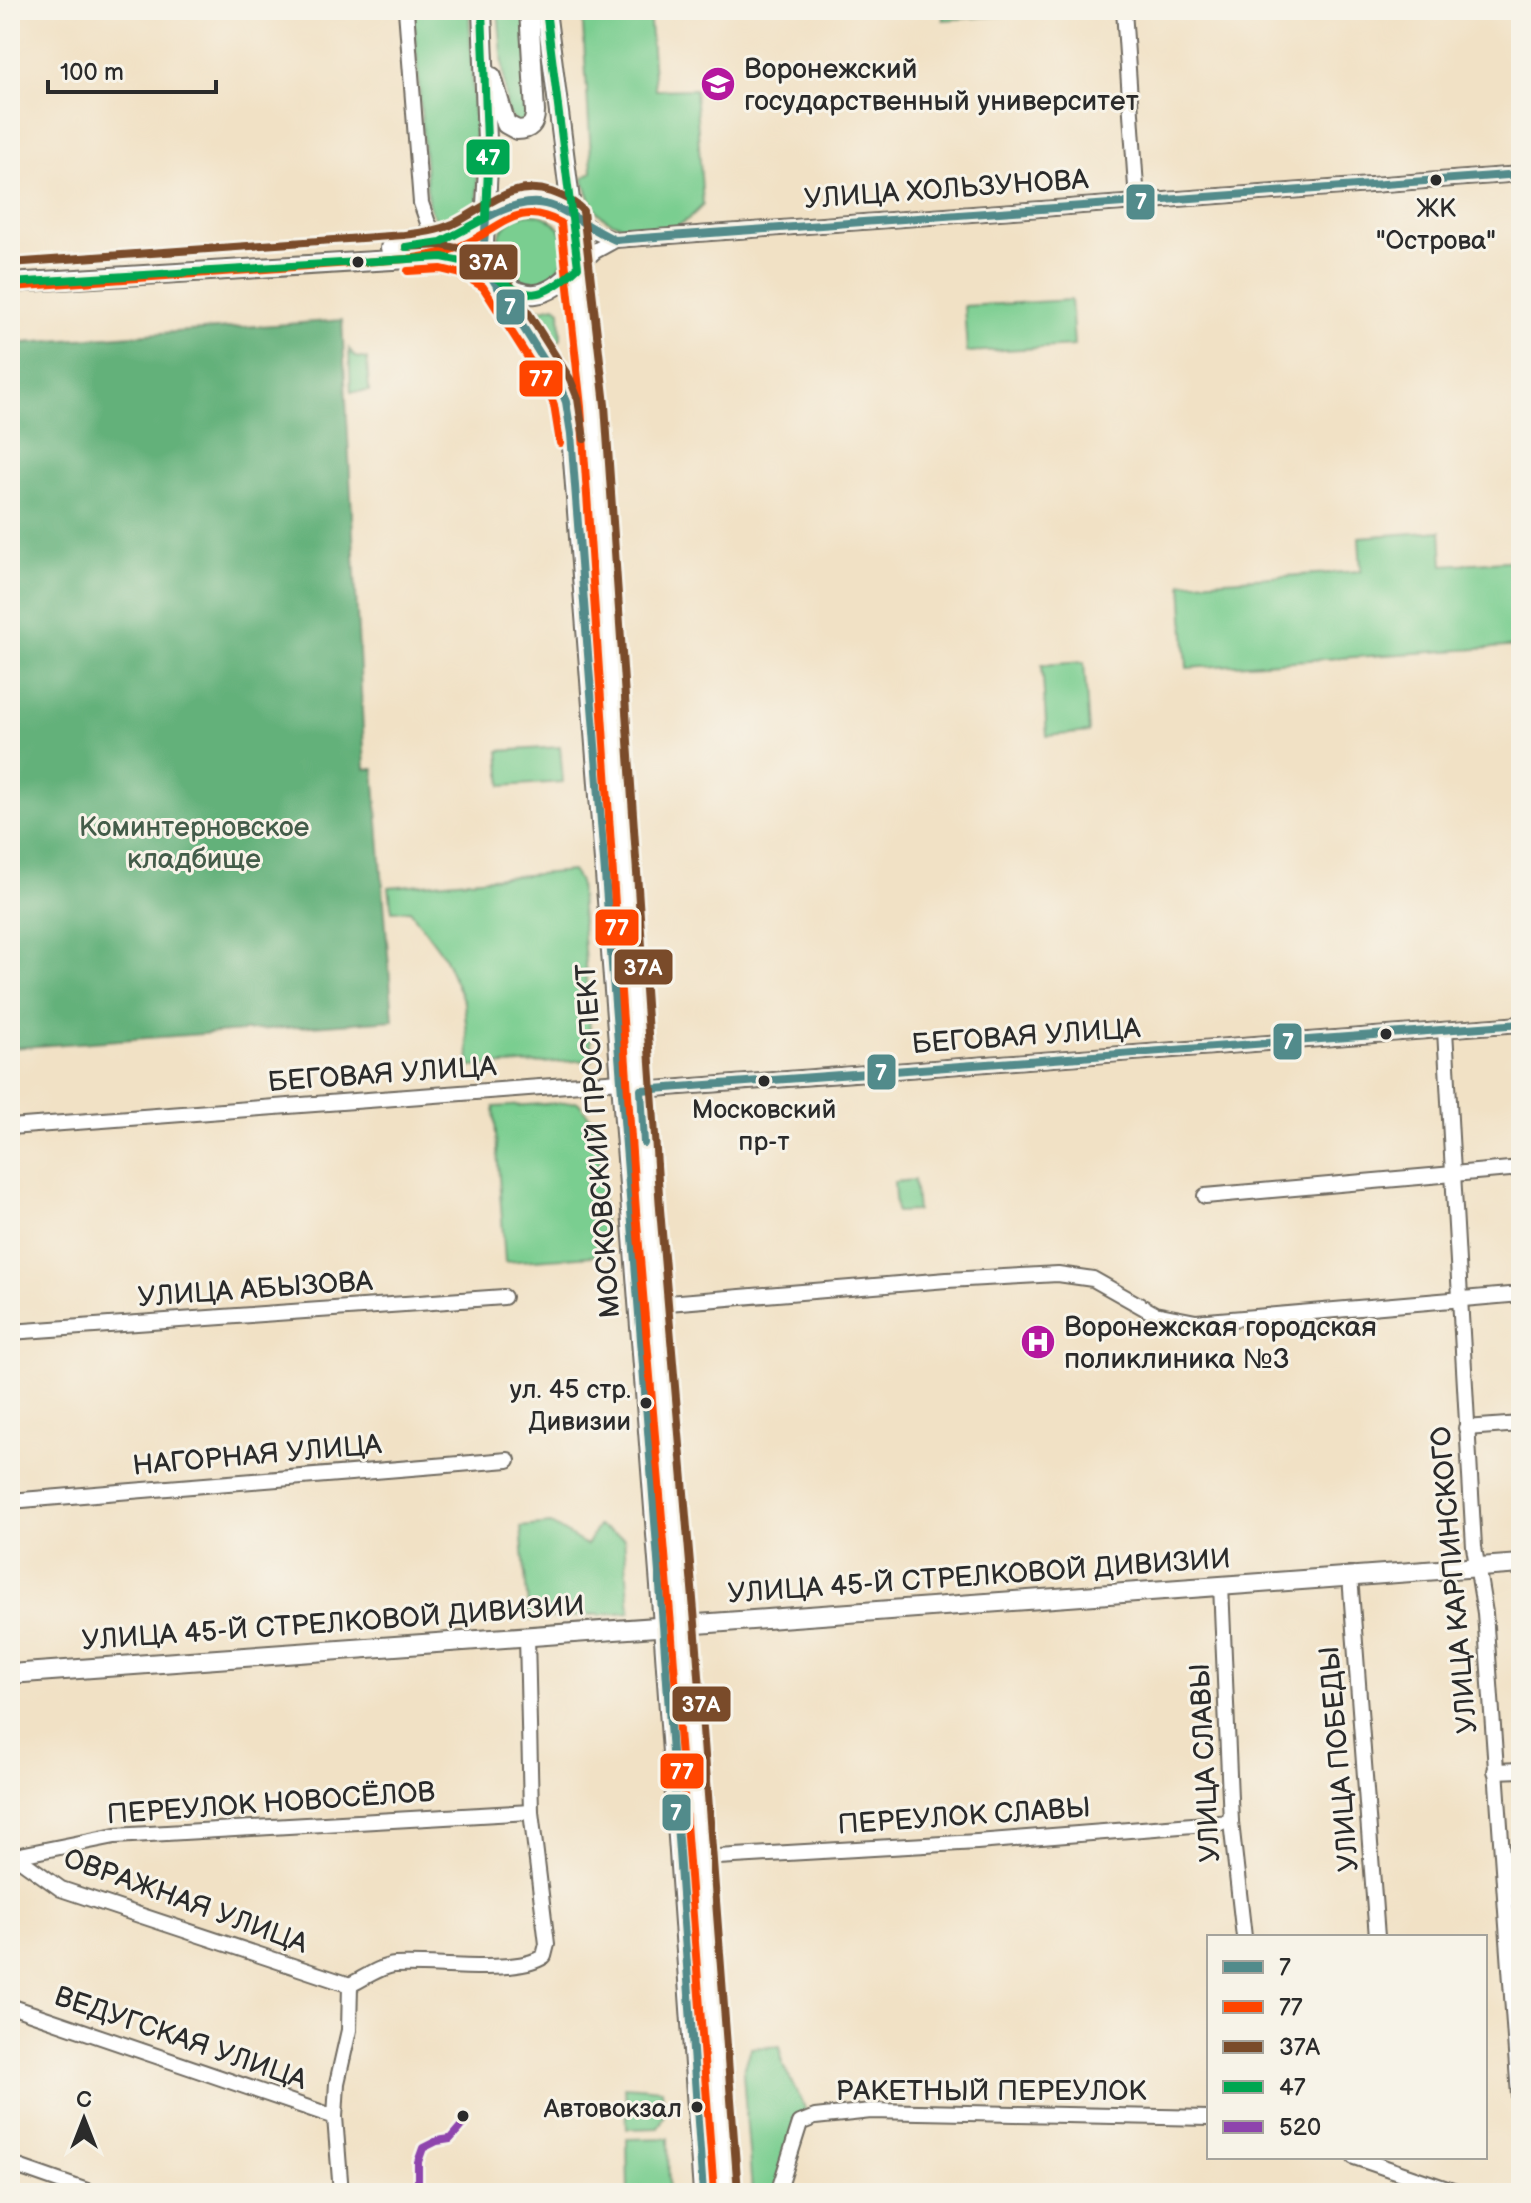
<svg xmlns="http://www.w3.org/2000/svg" width="1531" height="2203" font-family="'Balsamiq Sans',sans-serif">
	<rect width="100%" height="100%" fill="#f7f3e8"/>
	<filter id="ink" filterUnits="userSpaceOnUse"><feTurbulence type="fractalNoise" baseFrequency=".0125" numOctaves="2"/><feDisplacementMap in="SourceGraphic" scale="16" xChannelSelector="R" yChannelSelector="G"/><feConvolveMatrix kernelMatrix="1 2 1 2 8 2 1 2 1" color-interpolation-filters="sRGB"/></filter>
	<filter id="wash" filterUnits="userSpaceOnUse"><feTurbulence type="fractalNoise" baseFrequency=".006" numOctaves="4" result="noise"/><feDisplacementMap in="SourceGraphic" scale="32" xChannelSelector="R" yChannelSelector="G"/><feGaussianBlur stdDeviation="1.8" result="paint"/><feColorMatrix in="noise" values="0 0 0 0 0 0 0 0 0 0 0 0 0 0 0 0 0 1.4 0 .05"/><feComposite in="paint" operator="in"/></filter>
	<g filter="url(#wash)">
		<rect width="100%" height="100%" fill="#f1e1c5"/>
		<g fill="#7ace90" stroke="#527c5e" stroke-width="2">
			<path d="M413 10H469L478 201C463 231 439 239 428 202Z"/>
			<path d="M498 10H525L532 110 518 127 507 111Z"/>
			<path d="M582 10H649L655 90 695 89 703 205C695 213 684 225 672 227 653 231 619 229 603 217 591 208 588 192 583 178L592 172Z"/>
			<path d="M942 10H1009V15L943 20Z"/>
			<circle cx="531" cy="248" r="34"/>
			<path d="M1071 300 1074 346 967 352 964 306Z"/>
			<path d="M555 306 560 310 561 339 555 344 550 343 533 319 536 310Z"/>
			<path d="M349 349 355 357 367 359 369 391 351 392Z"/>
			<path d="M1441 531 1443 565 1521 560V646L1187 668 1182 583 1361 571 1359 537Z"/>
			<path d="M1084 662 1089 732 1047 736 1042 665Z"/>
			<path d="M560 747 563 782 502 786 499 751Z"/>
			<path d="M572 871 579 881 592 1060 470 1067 464 1002 444 956 410 910 392 911 389 887Z"/>
			<path d="M578 1102 597 1126 606 1255 505 1262 494 1107Z"/>
			<path d="M914 1180 917 1211 896 1212 894 1182Z"/>
			<path d="M551 1524 586 1545 598 1526 624 1538 630 1612 529 1620 521 1527Z"/>
			<path d="M780 2046 783 2065 805 2108 787 2193H752L743 2073 751 2048Z"/>
			<path d="M625 2086 662 2089 664 2117 658 2128 627 2129Z"/>
			<path d="M668 2138 669 2193H628L627 2139Z"/>
		</g>
		<path fill="#63b17a" stroke="#476e52" stroke-width="2" d="M342 320 365 769H374L393 1020 10 1048V344Z"/>
	</g>
	<g filter="url(#ink)">
		<g fill="none" stroke-linecap="round" stroke-linejoin="round">
			<g stroke="#706b61" stroke-width="18">
				<g id="minor">
					<path d="M406 10 421 203 428 223 441 242"/>
					<path d="M1124 10 1137 202"/>
					<path d="M572 216 595 232 615 240"/>
					<path d="M578 267 595 251 615 240 1521 174"/>
					<path d="M1445 1030 1474 1547 1485 1613 1521 2124"/>
					<path d="M10 1127 620 1081 641 1090 1521 1024"/>
					<path d="M1205 1196 1521 1168"/>
					<path d="M656 1304 947 1280 1058 1274 1093 1279 1155 1314 1196 1322 1521 1294"/>
					<path d="M10 1332 504 1297"/>
					<path d="M1466 1428 1521 1424"/>
					<path d="M10 1501 508 1460"/>
					<path d="M1350 1576 1377 1937"/>
					<path d="M1221 1585 1231 1822 1244 1937"/>
					<path d="M1495 1771 1521 1770"/>
					<path d="M10 1855 15 1856 61 1889 350 1985"/>
					<path d="M15 1856 115 1836 531 1812"/>
					<path d="M701 1858 977 1842 1231 1822"/>
					<path d="M10 2006 335 2117"/>
					<path d="M1354 2157 1459 2193"/>
					<path d="M10 2164 93 2193"/>
					<path d="M341 2193 335 2117 337 2083 349 2030 350 1985C363 1979 380 1966 395 1965 432 1962 517 1976 544 1956L547 1944 531 1812 527 1636"/>
					<path d="M778 2193 800 2123 815 2117 871 2111 1209 2118"/>
				</g>
			</g>
			<g stroke="#706b61" stroke-width="22">
				<g id="major">
					<path d="M482 10 488 167 484 244 486 258 492 278 559 384 566 402 571 434 663 1625 703 2193"/>
					<path d="M546 10 572 216 593 406 648 1210 683 1624 726 2193"/>
					<path d="M492 77 506 124 517 130C530 130 535 124 535 112L529 10"/>
					<path d="M390 248C414 247 437 244 458 234 506 213 517 180 572 216"/>
					<path d="M10 283 442 257C450 259 459 260 467 263 474 266 482 272 489 276 529 302 544 301 578 267"/>
					<path d="M10 1674 1521 1564"/>
				</g>
			</g>
			<use href="#minor" stroke="#fff" stroke-width="14"/>
			<use href="#major" stroke="#fff" stroke-width="18"/>
			<g stroke="#f7f3e8" stroke-width="14">
				<g id="bus-1">
					<path d="M644 1143 641 1090 1521 1024"/>
					<path d="M703 2193 663 1625 571 434 566 402 559 384 492 278 484 244 486 218C549 184 560 214 615 240L1521 174"/>
				</g>
			</g>
			<g stroke="#f7f3e8" stroke-width="14">
				<g id="bus-2">
					<path d="M408 271 441 269 462 274 483 287 548 389 554 405 560 443"/>
					<path d="M11 287 407 259C426 256 445 254 463 245 501 228 518 199 561 223L581 407 636 1211 671 1625 714 2193"/>
				</g>
			</g>
			<g stroke="#f7f3e8" stroke-width="14">
				<g id="bus-3">
					<path d="M406 247 442 245 470 251 501 270 570 379 578 399 584 439"/>
					<path d="M10 263 404 235C420 233 437 231 453 224 486 208 512 179 551 192 562 196 576 202 583 211L605 405 660 1209 695 1623 738 2192"/>
				</g>
			</g>
			<g stroke="#f7f3e8" stroke-width="14">
				<g id="bus-4">
					<path d="M406 247 441 242 486 218 488 167 482 10"/>
					<path d="M10 283 442 257C450 259 459 260 467 263 519 284 524 318 578 267L546 10"/>
				</g>
			</g>
			<g stroke="#f7f3e8" stroke-width="14">
				<path id="bus-5" d="M418 2193V2162L423 2148 437 2141 450 2139 462 2125 463 2116"/>
			</g>
			<use href="#bus-1" stroke="#528b8b" stroke-width="8"/>
			<use href="#bus-2" stroke="#ff4500" stroke-width="8"/>
			<use href="#bus-3" stroke="#7a4b2a" stroke-width="8"/>
			<use href="#bus-4" stroke="#00a651" stroke-width="8"/>
			<use href="#bus-5" stroke="#8e44ad" stroke-width="8"/>
		</g>
	</g>
	<defs>
		<g id="university-disc" transform="scale(1.8)"><circle r="9.5" fill="#b5179e" stroke="#f7f3e8"/><path d="M0-5L7-2L0 1L-7-2ZM-4 1L0 2.5L4 1V4Q0 6-4 4Z" fill="#fff"/></g>
		<g id="hospital-disc" transform="scale(1.8)"><circle r="9.5" fill="#b5179e" stroke="#f7f3e8"/><path d="M-5-5h3v3.5h4V-5h3V5h-3V1.5h-4V5h-3Z" fill="#fff"/></g>
	</defs>
	<g fill-rule="evenodd">
		<use href="#university-disc" x="718" y="84"/>
		<use href="#hospital-disc" x="1038" y="1342"/>
	</g>
	<g fill="#2b2b2b" stroke="#f7f3e8" stroke-width="3">
		<circle cx="1436" cy="180" r="7"/>
		<circle cx="358" cy="262" r="7"/>
		<circle cx="1386" cy="1034" r="7"/>
		<circle cx="764" cy="1081" r="7"/>
		<circle cx="646" cy="1403" r="7"/>
		<circle cx="697" cy="2107" r="7"/>
		<circle cx="463" cy="2116" r="7"/>
	</g>
	<g text-anchor="middle" stroke-width="6" stroke-linejoin="round" paint-order="stroke">
		<g font-size="26" fill="#2b2b2b" stroke="#f7f3e8">
			<text x="1436" y="217">ЖК<tspan x="1436" dy="32">"Острова"</tspan></text>
			<text x="764" y="1118">Московский<tspan x="764" dy="32">пр-т</tspan></text>
			<text x="631" y="1398" text-anchor="end">ул. 45 стр.<tspan x="631" dy="32">Дивизии</tspan></text>
			<text x="682" y="2117" text-anchor="end">Автовокзал</text>
		</g>
		<g font-size="28" fill="#2b2b2b" stroke="#f7f3e8" text-anchor="start">
			<text x="744" y="78">Воронежский<tspan x="744" dy="32">государственный университет</tspan></text>
			<text x="1064" y="1336">Воронежская городская<tspan x="1064" dy="32">поликлиника №3</tspan></text>
		</g>
		<g font-size="28" fill="#2b2b2b" stroke="#f7f3e8">
			<text transform="translate(946 188) rotate(-4)" y="10">УЛИЦА ХОЛЬЗУНОВА</text>
			<text transform="translate(1026 1035) rotate(-4)" y="10">БЕГОВАЯ УЛИЦА</text>
			<text transform="translate(382 1073) rotate(-4)" y="10">БЕГОВАЯ УЛИЦА</text>
			<text transform="translate(597 1141) rotate(-94)" y="10">МОСКОВСКИЙ ПРОСПЕКТ</text>
			<text transform="translate(255 1288) rotate(-4)" y="10">УЛИЦА АБЫЗОВА</text>
			<text transform="translate(257 1454) rotate(-5)" y="10">НАГОРНАЯ УЛИЦА</text>
			<text transform="translate(979 1575) rotate(-4)" y="10">УЛИЦА 45-Й СТРЕЛКОВОЙ ДИВИЗИИ</text>
			<text transform="translate(1453 1580) rotate(-95)" y="10">УЛИЦА КАРПИНСКОГО</text>
			<text transform="translate(333 1622) rotate(-4)" y="10">УЛИЦА 45-Й СТРЕЛКОВОЙ ДИВИЗИИ</text>
			<text transform="translate(1338 1759) rotate(-95)" y="10">УЛИЦА ПОБЕДЫ</text>
			<text transform="translate(1204 1763) rotate(-93)" y="10">УЛИЦА СЛАВЫ</text>
			<text transform="translate(271 1802) rotate(-4)" y="10">ПЕРЕУЛОК НОВОСЁЛОВ</text>
			<text transform="translate(964 1815) rotate(-4)" y="10">ПЕРЕУЛОК СЛАВЫ</text>
			<text transform="translate(186 1900) rotate(20)" y="10">ОВРАЖНАЯ УЛИЦА</text>
			<text transform="translate(181 2037) rotate(19)" y="10">ВЕДУГСКАЯ УЛИЦА</text>
			<text x="991" y="2100">РАКЕТНЫЙ ПЕРЕУЛОК</text>
		</g>
		<g font-size="28" fill="#435c49" stroke="#f7f3e8">
			<text x="194" y="836">Коминтерновское<tspan x="194" dy="32">кладбище</tspan></text>
		</g>
	</g>
	<g stroke="#f7f3e8" stroke-width="3">
		<rect x="465" y="138" width="46" height="38" rx="8" fill="#00a651"/>
		<rect x="1125" y="183" width="31" height="38" rx="8" fill="#528b8b"/>
		<rect x="458" y="243" width="61" height="38" rx="8" fill="#7a4b2a"/>
		<rect x="495" y="288" width="31" height="38" rx="8" fill="#528b8b"/>
		<rect x="518" y="359" width="46" height="39" rx="8" fill="#ff4500"/>
		<rect x="594" y="908" width="46" height="39" rx="8" fill="#ff4500"/>
		<rect x="613" y="948" width="61" height="38" rx="8" fill="#7a4b2a"/>
		<rect x="1272" y="1022" width="31" height="39" rx="8" fill="#528b8b"/>
		<rect x="866" y="1053" width="31" height="38" rx="8" fill="#528b8b"/>
		<rect x="671" y="1685" width="61" height="38" rx="8" fill="#7a4b2a"/>
		<rect x="659" y="1752" width="46" height="38" rx="8" fill="#ff4500"/>
		<rect x="661" y="1793" width="31" height="39" rx="8" fill="#528b8b"/>
	</g>
	<g font-size="22" text-anchor="middle" font-weight="bold" fill="#fff">
		<text x="488" y="165">47</text>
		<text x="1141" y="209">7</text>
		<text x="488" y="270">37А</text>
		<text x="510" y="314">7</text>
		<text x="541" y="386">77</text>
		<text x="617" y="935">77</text>
		<text x="643" y="975">37А</text>
		<text x="1288" y="1049">7</text>
		<text x="881" y="1080">7</text>
		<text x="701" y="1712">37А</text>
		<text x="682" y="1779">77</text>
		<text x="676" y="1820">7</text>
	</g>
	<rect width="1531" height="2203" fill="none" stroke="#f7f3e8" stroke-width="40"/>
	<rect x="1207" y="1935" width="280" height="224" fill="#f7f3e8" stroke="#a5a39c" stroke-width="2"/>
	<rect x="1223" y="1961" width="40" height="12" fill="#528b8b" stroke="#a5a39c" stroke-width="2"/>
	<text x="1279" y="1975" font-size="24" fill="#2b2b2b">7</text>
	<rect x="1223" y="2001" width="40" height="12" fill="#ff4500" stroke="#a5a39c" stroke-width="2"/>
	<text x="1279" y="2015" font-size="24" fill="#2b2b2b">77</text>
	<rect x="1223" y="2041" width="40" height="12" fill="#7a4b2a" stroke="#a5a39c" stroke-width="2"/>
	<text x="1279" y="2055" font-size="24" fill="#2b2b2b">37А</text>
	<rect x="1223" y="2081" width="40" height="12" fill="#00a651" stroke="#a5a39c" stroke-width="2"/>
	<text x="1279" y="2095" font-size="24" fill="#2b2b2b">47</text>
	<rect x="1223" y="2121" width="40" height="12" fill="#8e44ad" stroke="#a5a39c" stroke-width="2"/>
	<text x="1279" y="2135" font-size="24" fill="#2b2b2b">520</text>
	<g transform="translate(84 2119)" stroke="#f7f3e8" stroke-width="6" paint-order="stroke">
	<path d="M0-6L14 30L0 20L-14 30Z" fill="#2b2b2b"/>
	<text y="-12" font-size="22" font-weight="bold" text-anchor="middle" fill="#2b2b2b">С</text>
	</g>
	<path d="M48 80v12h168v-12" fill="none" stroke="#2b2b2b" stroke-width="4"/>
	<text x="60" y="80" font-size="24" fill="#2b2b2b" stroke="#f7f3e8" stroke-width="6" paint-order="stroke">100 m</text>
</svg>
